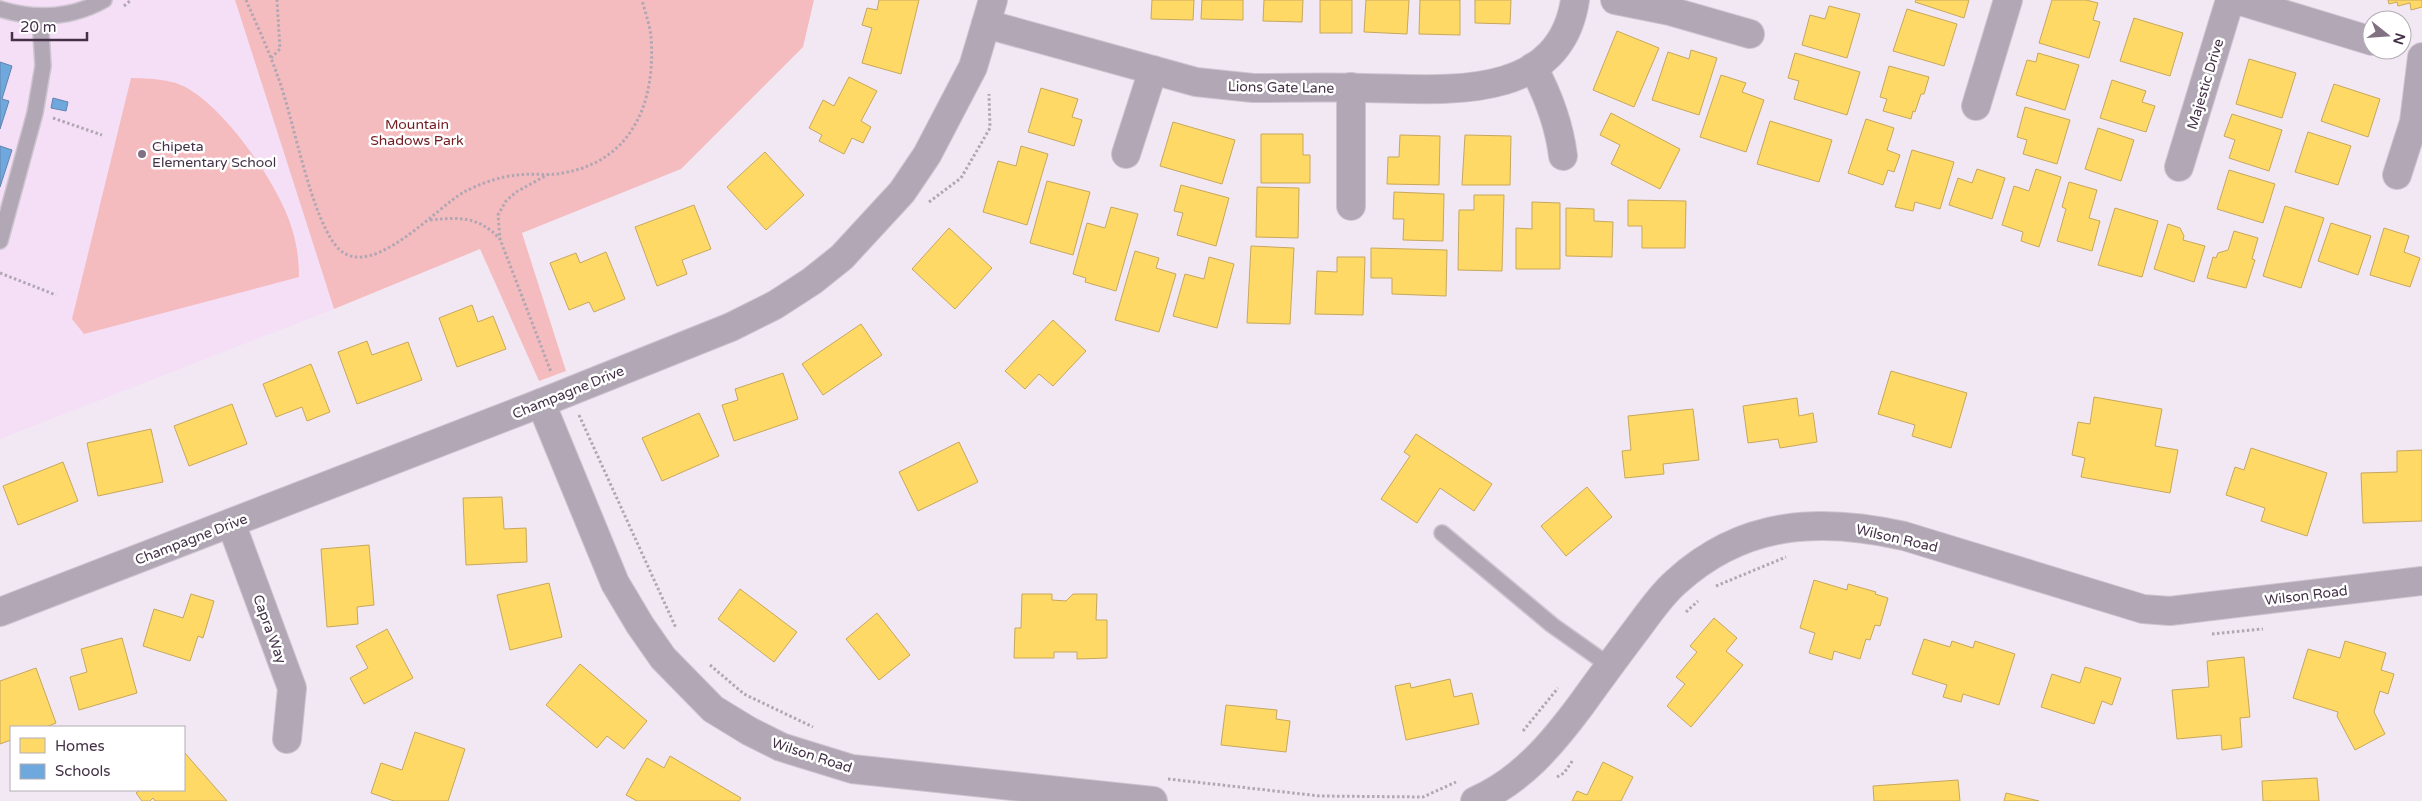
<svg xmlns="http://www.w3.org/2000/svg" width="2422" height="801" font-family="'Varela Round',sans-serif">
	<rect width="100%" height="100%" fill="#f2e8f3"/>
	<path fill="#f4dff7" d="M0 0H235L334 309 0 439Z"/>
	<g fill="#f5bcc0">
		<path d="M235 0H814L803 47 681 169 522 233 566 371 539 381 480 249 334 309Z"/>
		<path d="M131 78C146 78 161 79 176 83 220 98 280 186 292 229 297 245 299 260 299 277L84 334 72 319Z"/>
	</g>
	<g fill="#ffd966" stroke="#c7a75d">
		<path d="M879 0H919L901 74 862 63 872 28 862 25 867 8 877 10Z"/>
		<path d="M1152 0H1194L1193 20 1151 19Z"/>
		<path d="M1202 0H1243V20L1201 19Z"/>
		<path d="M1264 0H1303L1302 22 1263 21Z"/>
		<rect x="1320" y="0" width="32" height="33"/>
		<path d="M1366 0H1409L1407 34 1364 32Z"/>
		<path d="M1420 0H1460V35L1419 34Z"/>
		<path d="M1475 0H1511L1510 24 1475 23Z"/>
		<path d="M1916 0H1969L1964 18 1915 2Z"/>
		<path d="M2052 0H2086L2098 3 2093 20 2100 22 2089 58 2039 43Z"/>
		<path d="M2388 0H2422V7L2411 10 2410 3 2398 6 2397 2 2389 4Z"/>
		<path d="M1829 6 1860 14 1847 58 1802 45 1810 15 1825 19Z"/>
		<path d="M1907 9 1957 24 1944 66 1893 51Z"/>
		<path d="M2134 18 2183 33 2170 76 2120 61Z"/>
		<path d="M1617 31 1659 48 1634 107 1593 90Z"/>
		<path d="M1691 50 1717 58 1699 115 1652 100 1668 52 1689 59Z"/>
		<path d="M1795 53 1860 72 1847 115 1794 99 1799 81 1788 78Z"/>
		<path d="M2038 53 2079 65 2065 110 2016 95 2027 60 2036 62Z"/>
		<path d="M2249 59 2296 73 2282 118 2236 104Z"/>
		<path d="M1889 66 1929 77 1924 94H1921L1915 112 1913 111 1911 119 1883 111 1887 99 1880 97Z"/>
		<path d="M1721 75 1746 83 1742 92 1764 100 1746 152 1700 137Z"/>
		<path d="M849 77 877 91 861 121 871 127 863 143 852 138 844 154 819 141 822 135 809 128 823 100 834 106Z"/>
		<path d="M2112 80 2146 91 2142 102 2155 106 2146 132 2100 118Z"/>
		<path d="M2334 84 2380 99 2368 137 2321 121Z"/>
		<path d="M1041 88 1078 99 1072 117 1082 120 1074 146 1028 132Z"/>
		<path d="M2025 107 2070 120 2057 164 2023 154 2027 140 2017 137Z"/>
		<path d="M1611 113 1680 149 1660 189 1611 164 1620 145 1600 135Z"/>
		<path d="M2232 114 2282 130 2269 171 2229 158 2235 140 2224 136Z"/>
		<path d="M1866 119 1894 128 1887 150 1900 155 1894 172 1888 170 1883 185 1848 173Z"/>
		<path d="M1770 121 1832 140 1819 182 1757 164Z"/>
		<path d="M1173 122 1235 140 1222 184 1160 166Z"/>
		<path d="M2098 128 2134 140 2121 181 2085 169Z"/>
		<path d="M2308 132 2351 146 2338 185 2295 172Z"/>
		<path d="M1261 134H1303V155H1310V183H1261Z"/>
		<path d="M1400 135 1440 136 1439 185 1387 184 1388 157H1399Z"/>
		<path d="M1465 135 1511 136 1510 185H1462Z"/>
		<path d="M1021 146 1048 154 1027 225 983 212 998 161 1016 166Z"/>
		<path d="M1912 150 1954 162 1940 209 1915 202 1913 211 1895 207Z"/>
		<path d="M765 152 804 195 766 230 727 187Z"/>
		<path d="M1977 169 2005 178 1992 219 1949 205 1958 178 1972 183Z"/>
		<path d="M2036 169 2061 177 2039 247 2021 241 2023 232 2002 225 2014 186 2029 191Z"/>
		<path d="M2229 170 2275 184 2263 223 2217 209Z"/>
		<path d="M1047 181 1090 192 1073 255 1030 243Z"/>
		<path d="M2069 182 2097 190 2089 218 2100 221 2092 251 2057 241 2066 209 2062 207Z"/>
		<path d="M1181 185 1229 198 1216 246 1177 235 1183 213 1174 211Z"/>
		<path d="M1257 187 1299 188 1298 238 1256 237Z"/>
		<path d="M1394 192 1444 194 1443 241 1403 240 1404 219H1393Z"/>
		<path d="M1474 195H1504L1502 271 1458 270 1459 210H1474Z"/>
		<path d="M1628 200 1686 201 1685 248H1642V226H1628Z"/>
		<path d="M1532 202 1560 203V269H1516V228L1532 229Z"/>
		<path d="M694 205 711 249 682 260 687 274 657 286 635 227Z"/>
		<path d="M2285 206 2324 218 2301 288 2263 276Z"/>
		<path d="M1111 207 1138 214 1116 291 1085 282 1086 278 1073 274 1087 223 1105 228Z"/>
		<path d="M1566 208 1594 209V221L1613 222 1612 257 1566 256Z"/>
		<path d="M2115 208 2158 221 2142 277 2098 265Z"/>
		<path d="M2331 223 2371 236 2358 275 2318 261Z"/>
		<path d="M2168 224 2180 228 2184 236 2183 240 2205 246 2194 282 2154 269Z"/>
		<path d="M949 228 992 268 955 309 912 269Z"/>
		<path d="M2384 228 2409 236 2404 252 2420 258 2410 287 2370 275Z"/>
		<path d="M2234 231 2258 238 2252 259 2255 260 2246 288 2207 278 2213 257 2216 258 2218 253 2228 250Z"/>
		<path d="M1251 246 1294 248 1290 324 1247 323Z"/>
		<path d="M1371 248 1447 250 1446 296 1392 294V278H1371Z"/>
		<path d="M1135 251 1159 258 1156 268 1176 274 1159 332 1115 320Z"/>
		<path d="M606 252 625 299 594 312 589 302 569 310 550 263 576 253 580 263Z"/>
		<path d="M1209 257 1234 264 1217 328 1173 316 1185 274 1204 279Z"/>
		<path d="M1337 257H1365L1363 315 1315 314 1317 271 1337 272Z"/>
		<path d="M472 305 478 322 493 316 506 349 457 367 439 318Z"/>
		<path d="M1053 320 1086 351 1053 386 1039 374 1025 389 1005 371Z"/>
		<path d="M861 324 882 355 823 395 802 364Z"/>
		<path d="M367 341 372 355 408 342 422 380 357 404 338 352Z"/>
		<path d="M311 364 330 412 307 421 302 407 276 417 263 384Z"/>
		<path d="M1891 371 1967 393 1951 448 1912 436 1915 425 1878 414Z"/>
		<path d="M783 373 798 419 734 441 722 405 738 400 735 389Z"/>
		<path d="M2094 397 2162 409 2155 446 2178 450 2170 493 2081 477 2085 458 2072 455 2078 422 2090 424Z"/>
		<path d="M1797 398 1799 416 1813 413 1817 442 1780 448 1778 439 1748 443 1743 406Z"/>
		<path d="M232 404 247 444 189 466 174 426Z"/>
		<path d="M1693 409 1699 460 1663 464 1664 474 1625 478 1622 451 1631 450 1628 416Z"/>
		<path d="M699 413 719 456 662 481 642 438Z"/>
		<path d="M151 429 163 482 98 496 87 443Z"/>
		<path d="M1416 434 1492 484 1474 511 1440 488 1417 523 1381 499 1410 456 1404 452Z"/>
		<path d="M959 442 978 482 918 511 899 472Z"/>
		<path d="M2251 448 2327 473 2307 536 2261 521 2265 508 2226 495 2235 467 2244 470Z"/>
		<path d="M2422 450V521L2363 523 2361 473 2397 472V451Z"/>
		<path d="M63 462 78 501 18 525 3 486Z"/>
		<path d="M1587 487 1612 517 1566 556 1541 526Z"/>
		<path d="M502 497 504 529 526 528 527 562 466 565 463 498Z"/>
		<path d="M369 545 374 605 357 607 358 624 327 627 321 549Z"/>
		<path d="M1814 580 1847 590 1848 584 1876 592 1875 594 1888 598 1880 626 1875 625 1870 640 1866 639 1860 659 1834 651 1832 660 1809 653 1815 633 1800 628Z"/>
		<path d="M549 583 562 637 510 650 497 595Z"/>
		<path d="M740 589 797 632 774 662 718 619Z"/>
		<path d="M191 594 214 601 203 638 198 636 190 661 143 646 154 609 183 618Z"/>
		<path d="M1022 594H1052V600L1066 601 1073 594H1097L1096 620H1107V658L1077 659V652H1054V658H1014L1015 628H1021Z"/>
		<path d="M877 613 910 655 879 680 846 639Z"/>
		<path d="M1714 618 1737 638 1726 651 1743 665 1691 727 1667 706 1685 684 1676 677 1697 652 1690 646Z"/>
		<path d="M387 629 413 678 364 704 350 678 368 668 356 646Z"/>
		<path d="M122 638 137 693 79 710 70 677 87 672 81 649Z"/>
		<path d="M1924 639 1950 647 1952 641 1973 648 1975 641 2015 654 1999 705 1963 694 1961 702 1943 697 1947 685 1912 674Z"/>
		<path d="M2345 641 2386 653 2381 670 2394 674 2388 694 2380 691 2374 712 2385 734 2355 750 2337 716 2338 712 2293 698 2308 649 2340 658Z"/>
		<path d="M2244 657 2250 717 2240 718 2242 747 2222 750 2221 735 2177 739 2172 690 2209 687 2207 661Z"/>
		<path d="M580 664 647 721 624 749 607 736 597 748 546 705Z"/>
		<path d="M2085 667 2121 678 2112 705 2102 701 2094 724 2041 707 2052 674 2080 683Z"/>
		<path d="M36 668 56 723 46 727H11V740L0 744V681Z"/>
		<path d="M1450 679 1454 697 1472 693 1479 724 1406 740 1395 686 1410 683 1411 688Z"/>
		<path d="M1226 705 1277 710 1276 719 1290 721 1286 752 1221 745Z"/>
		<path d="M415 732 465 749 448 801H394L371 793 381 763 402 770Z"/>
		<path d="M184 752 227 801H155L153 798 150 801H142L136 793 140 790H184Z"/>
		<path d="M670 756 741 798 739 801H637L626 795 647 758 664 768Z"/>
		<path d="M1603 762 1633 777 1621 801H1572L1577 791 1587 795Z"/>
		<path d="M2317 778 2319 801H2263L2262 781Z"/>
		<path d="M1958 780 1960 801H1874L1873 786Z"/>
		<path d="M2006 793 2039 801H2004Z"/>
	</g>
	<g fill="#6fa8dc" stroke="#6284af">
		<path d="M0 62 12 66 2 99 9 101 0 129Z"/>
		<path d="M53 98 68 102 66 111 51 108Z"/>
		<path d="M0 146 12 150 0 187Z"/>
	</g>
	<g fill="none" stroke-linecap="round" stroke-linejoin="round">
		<g stroke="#cec4d0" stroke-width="18">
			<g id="lane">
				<path d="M0 9C36 20 70 19 104 0"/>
				<path d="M0 241 35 113 43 66 40 17"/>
				<path d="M1442 533 1552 625 1610 666"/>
			</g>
		</g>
		<g stroke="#cec4d0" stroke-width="30">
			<g id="street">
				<path d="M1615 0 1670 11 1750 34"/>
				<path d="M2237 0 2372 41"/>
				<path d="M986 24 1196 82 1253 88C1290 88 1327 87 1364 88 1441 89 1559 104 1575 0"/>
				<path d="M1533 67C1548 95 1559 123 1563 156"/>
				<path d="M1976 106 2008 0"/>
				<path d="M1126 154 1153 70"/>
				<path d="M2179 167 2230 0"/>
				<path d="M2397 175 2414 122 2422 57"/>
				<path d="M1351 206V87"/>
				<path d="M541 403 615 583 640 625 663 658 713 709 749 731 781 747 852 769 1153 801"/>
				<path d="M231 523 292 688 287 739"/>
				<path d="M0 612 541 403 731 327 775 305 812 281 842 257 902 192 927 155 973 67 993 0"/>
				<path d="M1475 801C1521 781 1552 744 1581 705 1599 680 1618 654 1637 629 1649 613 1661 595 1676 582 1743 521 1819 517 1904 536L2143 609 2170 611 2422 581"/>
			</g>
		</g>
		<g stroke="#b1a7b3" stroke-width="3" stroke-dasharray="2.5 2.5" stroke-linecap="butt">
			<path d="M246 0C257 25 269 51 278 77 293 116 312 225 340 250 373 280 437 207 464 192 479 184 501 176 518 175 533 173 549 176 563 173 633 161 656 101 651 37 650 25 645 12 642 0"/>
			<path d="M124 6 131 0"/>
			<path d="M271 58 280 49 277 0"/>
			<path d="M53 118 102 135"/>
			<path d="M549 174 516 192 506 201 498 215 500 239 551 372"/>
			<path d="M929 202 961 178 990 128 989 94"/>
			<path d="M430 220C460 217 478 216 500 239"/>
			<path d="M0 273 56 295"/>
			<path d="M579 415 676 628"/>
			<path d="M1716 586 1786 557"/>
			<path d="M1686 612 1698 601"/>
			<path d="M2212 634 2263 629"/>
			<path d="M710 665 744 694 813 727"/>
			<path d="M1523 731 1558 688"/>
			<path d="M1557 777 1564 773 1573 760"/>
			<path d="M1168 779 1320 796 1423 797 1456 782"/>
		</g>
		<use href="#lane" stroke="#b2a7b5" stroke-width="15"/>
		<use href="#street" stroke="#b2a7b5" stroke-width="28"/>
	</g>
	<circle fill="#817183" stroke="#fff" stroke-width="2" cx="142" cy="154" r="5"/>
	<g text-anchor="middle" stroke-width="5" stroke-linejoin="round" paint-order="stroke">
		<g font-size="14" fill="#443147" stroke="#fff">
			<text transform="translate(2205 84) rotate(-73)" y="5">Majestic Drive</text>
			<text transform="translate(1281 87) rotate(1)" y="5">Lions Gate Lane</text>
			<text transform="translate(568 392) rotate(-22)" y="5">Champagne Drive</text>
			<text transform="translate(1897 538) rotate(13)" y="5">Wilson Road</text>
			<text transform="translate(191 539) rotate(-21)" y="5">Champagne Drive</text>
			<text transform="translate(2306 595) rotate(-7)" y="5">Wilson Road</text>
			<text transform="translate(270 629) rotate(70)" y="5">Capra Way</text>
			<text transform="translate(812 755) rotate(18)" y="5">Wilson Road</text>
		</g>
		<g font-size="14" fill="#721c22" stroke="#fff">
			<text x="417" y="129">Mountain<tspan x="417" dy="16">Shadows Park</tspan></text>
		</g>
		<g font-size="14" fill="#443147" stroke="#fff" text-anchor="start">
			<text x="152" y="151">Chipeta<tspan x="152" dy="16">Elementary School</tspan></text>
		</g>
	</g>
	<rect x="10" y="726" width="175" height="65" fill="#ffffff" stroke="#b4adb5"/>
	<rect x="20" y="738" width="25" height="15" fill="#ffd966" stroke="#b4adb5"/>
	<text x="55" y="751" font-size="15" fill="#443147">Homes</text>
	<rect x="20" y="764" width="25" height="15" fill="#6fa8dc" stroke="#b4adb5"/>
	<text x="55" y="776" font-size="15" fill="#443147">Schools</text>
	<g transform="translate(2387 35) rotate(107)"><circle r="24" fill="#ffffff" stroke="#b4adb5"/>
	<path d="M0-4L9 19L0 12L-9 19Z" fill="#817183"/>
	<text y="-8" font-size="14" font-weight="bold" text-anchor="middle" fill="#443147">N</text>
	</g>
	<path d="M12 32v8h75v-8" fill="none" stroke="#443147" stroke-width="2.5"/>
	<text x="20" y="32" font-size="15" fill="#443147" stroke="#ffffff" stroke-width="4" paint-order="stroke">20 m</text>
</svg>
